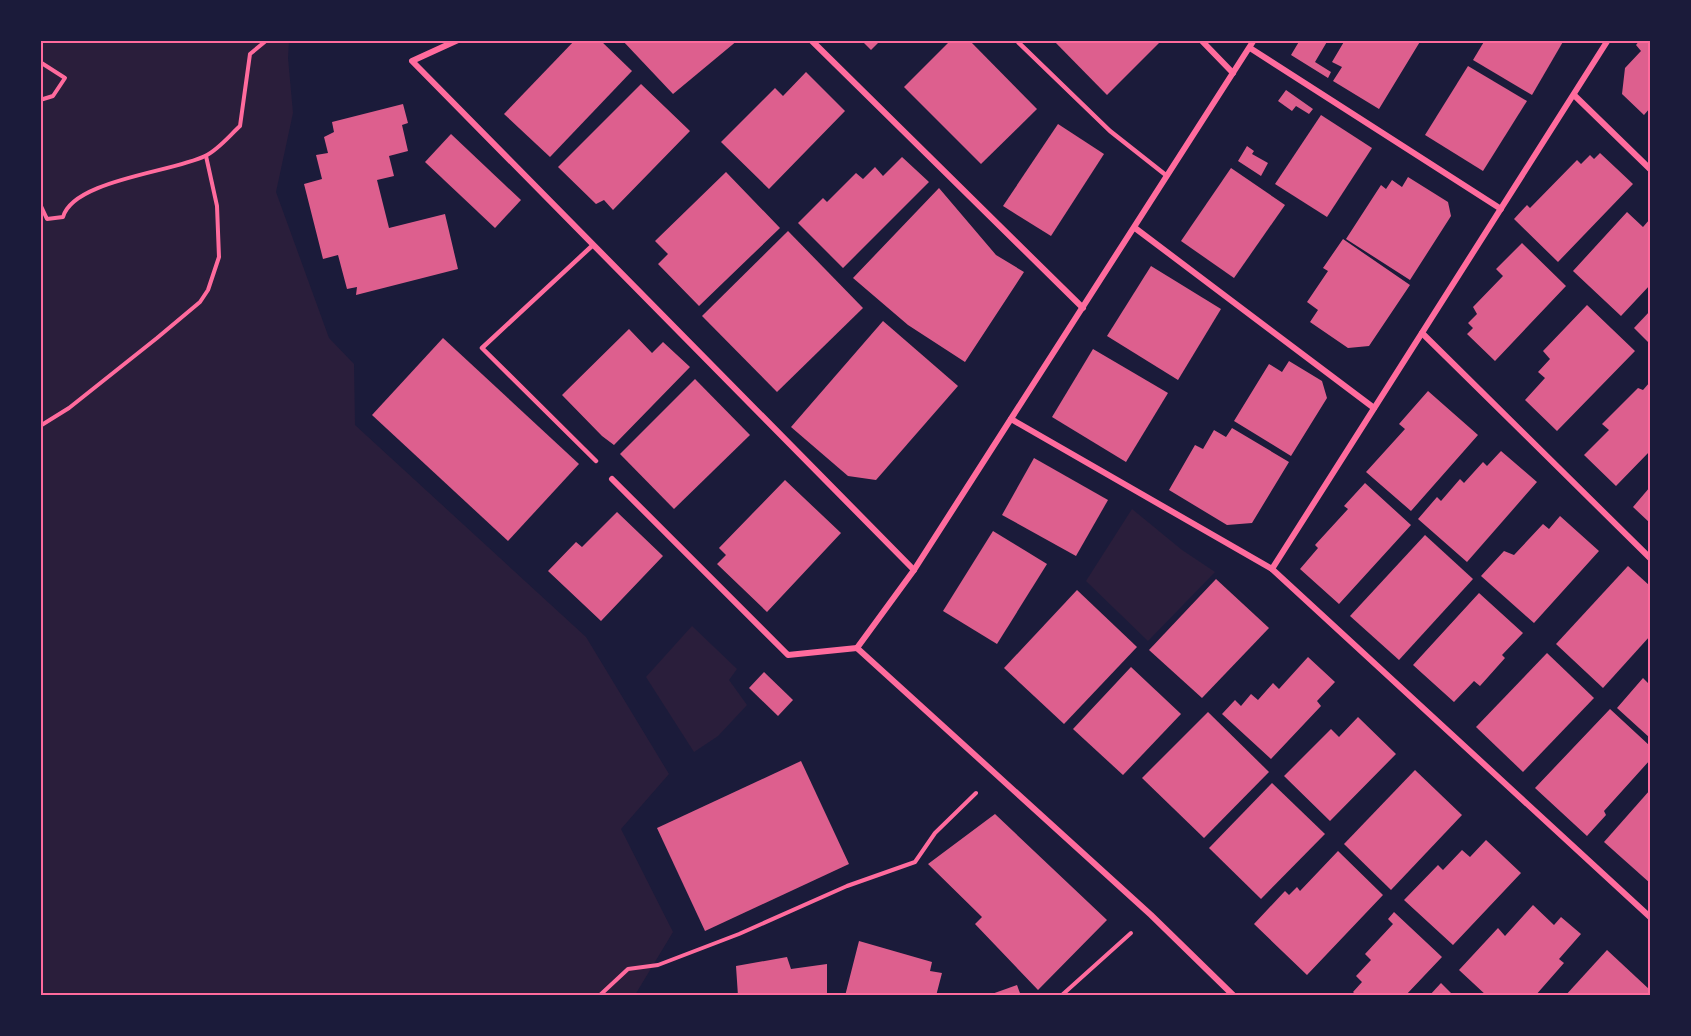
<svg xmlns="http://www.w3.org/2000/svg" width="1691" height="1036" font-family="Overpass,sans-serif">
	<rect width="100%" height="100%" fill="#1b1b3a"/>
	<g fill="#2a1e3b">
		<path d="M40 41H289L288 58 293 113 276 192 329 338 354 364 355 425 586 637 669 774 621 829 673 932 635 995H41Z"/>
		<path d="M1132 509 1182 550 1215 572 1148 641 1086 581Z"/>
		<path d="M692 626 737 669 729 680 747 705 718 736 694 752 646 677Z"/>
	</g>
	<g fill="#dd5f8e">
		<path d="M575 40H600L632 71 550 157 504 114Z"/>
		<path d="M622 40H738L673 94Z"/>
		<path d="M861 40H881L871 50Z"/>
		<path d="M951 40H969L1037 109 981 164 904 87Z"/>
		<path d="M1053 40H1162L1107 95Z"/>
		<path d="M1300 40H1328L1315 62 1331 72 1328 78 1291 55Z"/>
		<path d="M1345 40H1421L1379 109 1333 81 1342 67 1332 62Z"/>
		<path d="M1485 40H1564L1532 95 1473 60Z"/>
		<path d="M1640 40H1650V108L1644 115 1622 94 1625 68 1641 51 1636 45Z"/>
		<path d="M1468 66 1527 101 1483 171 1425 135Z"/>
		<path d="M806 72 845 111 769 189 721 142 775 88 783 96Z"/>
		<path d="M641 84 690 131 613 210 604 200 596 204 558 167Z"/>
		<path d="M1286 90 1313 109 1309 114 1296 106 1292 111 1278 101Z"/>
		<path d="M403 104 408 123 402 125 408 151 389 156 394 176 377 180 389 228 445 214 458 269 356 295 357 287 347 289 338 255 323 259 304 184 322 179 316 155 328 153 324 137 334 132 332 122Z"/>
		<path d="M1321 115 1372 148 1327 217 1275 184Z"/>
		<path d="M1058 124 1104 154 1051 236 1003 206Z"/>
		<path d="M451 134 521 200 495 228 425 162Z"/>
		<path d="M1247 146 1254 151 1252 154 1268 163 1261 176 1238 161Z"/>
		<path d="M1600 153 1633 184 1558 262 1514 219 1527 205 1530 208 1577 160 1581 164 1590 155 1594 159Z"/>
		<path d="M902 157 929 182 843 268 798 223 823 198 827 202 856 173 863 179 875 167 883 176Z"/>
		<path d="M1231 168 1285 205 1234 278 1181 241Z"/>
		<path d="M726 172 780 228 699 306 658 264 668 254 655 241Z"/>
		<path d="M1408 177 1448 202 1451 216 1410 280 1346 239 1381 185 1386 189 1392 180 1402 187Z"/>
		<path d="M939 188 996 255 1024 272 965 362 908 325 853 278Z"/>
		<path d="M1627 212 1643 227 1650 219V285L1621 316 1573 271Z"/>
		<path d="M788 231 863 308 777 392 702 316Z"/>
		<path d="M1343 239 1410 285 1369 346 1348 348 1310 322 1318 310 1307 302 1328 271 1323 268Z"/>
		<path d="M1522 243 1566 286 1495 361 1467 334 1473 328 1468 323 1477 314 1473 307 1503 276 1496 269Z"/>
		<path d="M1151 266 1221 309 1178 380 1107 336Z"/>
		<path d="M1587 305 1635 351 1557 431 1525 400 1545 378 1538 372 1550 359 1543 351Z"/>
		<path d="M1650 311V344L1634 328Z"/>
		<path d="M883 321 958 386 876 480 848 476 791 427Z"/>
		<path d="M629 329 652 353 663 342 690 367 614 445 602 436 562 395Z"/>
		<path d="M443 338 579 464 508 541 372 415Z"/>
		<path d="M1093 349 1168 393 1126 462 1052 417Z"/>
		<path d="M1289 361 1322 381 1327 398 1291 456 1234 421 1269 364 1282 372Z"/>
		<path d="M695 379 750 435 674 509 620 454Z"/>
		<path d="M1650 382V451L1616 486 1584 455 1609 430 1602 424 1638 388 1643 390Z"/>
		<path d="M1428 391 1478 435 1411 511 1366 472 1405 429 1399 424Z"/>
		<path d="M1232 428 1289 462 1252 523 1227 525 1169 490 1195 445 1203 449 1214 430 1226 437Z"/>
		<path d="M1501 451 1537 482 1467 562 1418 519 1437 497 1441 501 1460 479 1464 483 1483 462 1487 466Z"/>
		<path d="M1034 458 1108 500 1076 556 1002 515Z"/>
		<path d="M785 480 841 533 767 612 717 564 726 555 719 548Z"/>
		<path d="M1365 483 1411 525 1339 604 1300 569 1318 548 1315 545 1348 509 1344 506Z"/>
		<path d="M1650 487V523L1633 507Z"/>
		<path d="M617 512 663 556 601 621 548 571 576 542 582 547Z"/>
		<path d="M1560 516 1599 551 1534 623 1481 576 1504 551 1514 555 1543 524 1549 529Z"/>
		<path d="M993 531 1047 564 997 644 943 611Z"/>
		<path d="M1425 535 1473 579 1399 660 1350 616Z"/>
		<path d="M1628 566 1650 586V636L1603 688 1556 644Z"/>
		<path d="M1216 579 1269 628 1202 698 1149 650Z"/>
		<path d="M1077 590 1137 647 1064 724 1004 668Z"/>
		<path d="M1479 593 1523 633 1502 655 1505 658 1480 686 1474 681 1454 702 1413 665Z"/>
		<path d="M1547 653 1594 698 1523 772 1476 727Z"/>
		<path d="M1308 657 1335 682 1317 701 1321 706 1271 759 1222 714 1235 700 1241 706 1251 694 1258 700 1273 683 1279 689Z"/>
		<path d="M1131 667 1181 714 1123 775 1073 729Z"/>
		<path d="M764 672 793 700 778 716 749 688Z"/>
		<path d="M1643 678 1649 684 1650 682V738L1617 708Z"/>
		<path d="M1610 709 1650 746V760L1604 811 1606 815 1587 836 1535 788Z"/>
		<path d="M1208 712 1269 772 1204 838 1142 778Z"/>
		<path d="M1358 717 1396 754 1330 821 1284 776 1331 729 1339 737Z"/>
		<path d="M801 761 849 864 705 931 657 828Z"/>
		<path d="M1415 770 1462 815 1391 890 1344 844Z"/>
		<path d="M1272 783 1325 834 1261 899 1209 848Z"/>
		<path d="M1650 790V883L1604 842Z"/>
		<path d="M995 814 1107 920 1038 990 975 924 982 917 928 864Z"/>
		<path d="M1486 840 1521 873 1453 945 1404 900 1438 865 1443 870 1462 850 1470 857Z"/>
		<path d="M1338 851 1383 895 1307 975 1254 924 1285 891 1289 895 1297 887 1300 891Z"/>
		<path d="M1533 905 1554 925 1561 917 1581 934 1559 959 1564 963 1535 996H1487L1459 970 1498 928 1505 936Z"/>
		<path d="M1394 912 1442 957 1405 996H1357L1353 992 1362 982 1356 976 1371 960 1365 954 1393 924 1388 919Z"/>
		<path d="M859 941 932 962 930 971 942 973 936 996H845Z"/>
		<path d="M1607 950 1650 990 1648 996H1565Z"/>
		<path d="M787 957 791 969 827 964V996H738L736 966Z"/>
		<path d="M1441 983 1454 996H1429Z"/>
		<path d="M1017 985 1021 996H989V995Z"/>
	</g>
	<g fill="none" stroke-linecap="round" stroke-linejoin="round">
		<g stroke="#ff6b9d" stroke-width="4">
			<path d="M40 62 65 78 53 96 40 100"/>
			<path d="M40 204 47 219 63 217C73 180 173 172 205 156 218 150 230 135 240 126L250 54 267 40"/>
			<path d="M40 426 69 408 157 338 200 302 208 290 219 257 217 206 206 156"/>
			<path d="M599 996 628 969 658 965 739 934 847 886 915 862 935 833 976 793"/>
			<path d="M1064 996 1062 995 1131 933"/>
		</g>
		<g stroke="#ff6b9d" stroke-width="4.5">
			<path d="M1016 40 1110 131 1167 176"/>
			<path d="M593 245 482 348 596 461"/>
		</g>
		<g stroke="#ff6b9d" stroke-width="6">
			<path d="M458 40 412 61 914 570"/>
			<path d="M811 40 1083 308"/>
			<path d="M1201 40 1233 73"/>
			<path d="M1250 48 1501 209"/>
			<path d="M1574 95 1650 169"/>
			<path d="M1135 228 1374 408"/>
			<path d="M1422 333 1650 558"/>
			<path d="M1011 419 1272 569 1650 917"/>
			<path d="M612 479 788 655 857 648"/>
			<path d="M1272 569 1608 40"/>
			<path d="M857 648 914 570 1254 40"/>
			<path d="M857 648 1151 915 1234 996"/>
		</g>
	</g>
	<rect width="1691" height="1036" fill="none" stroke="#1b1b3a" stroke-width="84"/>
	<rect x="42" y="42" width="1607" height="952" fill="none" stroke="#ff6b9d" stroke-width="2"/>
</svg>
